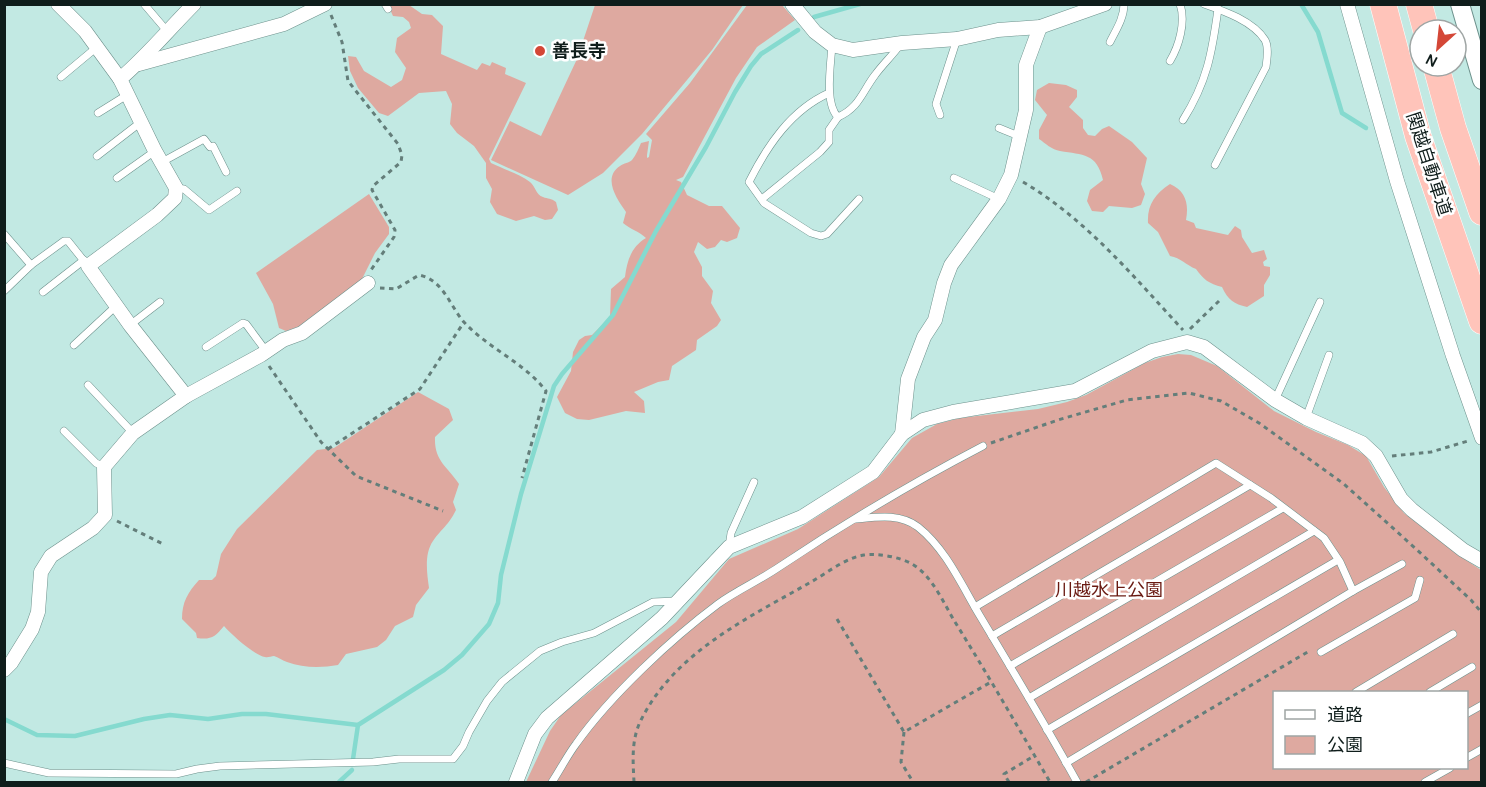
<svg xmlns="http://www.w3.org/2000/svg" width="1486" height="787" font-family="Karla,'Noto Sans JP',sans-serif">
	<rect width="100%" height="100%" fill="#c2e9e3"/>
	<g fill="#dea9a0" fill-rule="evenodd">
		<path d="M388 5H409L422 14 432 15 443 26 441 54 477 70 482 63 490 66 492 62 506 68 505 74 526 83 489 159 491 163C503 169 520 174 530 182 536 187 536 195 543 197 548 199 551 198 556 202L558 210 552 219 545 220 534 216 516 221 497 214 490 202 492 189 486 178V163L474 146 457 133 450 124 452 104 446 91 419 93 388 116 379 113 358 88 350 71 348 56 356 57 364 71 391 87 402 80 406 68 395 52 397 38 411 28 409 22 403 17 393 16Z"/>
		<path d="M595 5H743L712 50 642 134 603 173 568 195 491 160 510 121 541 136 577 59Z"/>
		<path d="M747 5H782L795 20 757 47 736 78 683 177 676 180 681 182 687 195 709 206H722L740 228 737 238 727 242 721 240 715 247 707 249 698 242 694 252 702 267V276L713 291 711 303 721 320 717 326 697 340 696 350 672 366 669 380 658 382 634 392 644 401 645 413 626 411 589 420 577 419 565 413 557 397 571 371 573 352 579 340 585 336 592 335 610 317 611 289 625 277C627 261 631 247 646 238 639 231 631 230 623 223L626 212C617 199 602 178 620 166 624 163 629 163 632 160 636 155 639 148 641 143L649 141 647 155V158L649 157 652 140 646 134 690 83Z"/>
		<path d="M1049 83 1066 85 1077 90V97L1069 107 1083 120V128L1088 135 1095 136 1102 129 1109 126 1132 142 1147 158 1141 184 1145 194 1141 205 1132 208 1109 206 1103 212 1092 211 1087 201 1090 190 1103 180C1097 153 1083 155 1060 151 1052 150 1045 143 1039 139V130L1047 115 1035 100 1037 90Z"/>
		<path d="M1170 184C1186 191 1189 204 1186 220L1194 223 1196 228 1228 235 1235 226 1241 230 1242 237 1252 253 1264 250 1267 259 1263 262 1264 266 1270 267V275L1264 285V296L1247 307C1234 304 1228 300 1222 287 1209 284 1203 279 1196 269 1186 265 1181 258 1170 256L1158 232 1148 223C1147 205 1155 194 1170 184Z"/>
		<path d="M369 194 389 227V234L375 253 362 279 306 324 286 331 279 328 273 304 256 273Z"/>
		<path d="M1178 354 1191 355 1217 366 1274 411 1316 432 1348 445 1366 456 1384 487 1404 513 1460 556 1481 570V782H526L550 731 561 715 676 622 729 559 798 529 879 477 912 438 937 424 960 418 1038 409 1067 402 1086 395 1145 363 1162 357ZM1274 692H1466V768H1274Z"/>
		<path d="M418 392 449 409 453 420 435 437C434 461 447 466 459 484L453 502 456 510C448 526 442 528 433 541 424 554 427 573 429 588L416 605 413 617 395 626 386 640 377 647 346 654 338 665C321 668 303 668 287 662 283 661 278 657 274 656 271 656 268 658 265 657 254 655 232 635 224 626 215 637 211 640 197 638L196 633 182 619C182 602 188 592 199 580H212L216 576 221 554 237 529 317 450 334 448Z"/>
	</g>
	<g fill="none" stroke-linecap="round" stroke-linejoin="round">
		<g stroke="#85dacf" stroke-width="4.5">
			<path d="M1301 4 1318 32 1342 113 1366 128"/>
			<path d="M814 17 860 4"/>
			<path d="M4 719 37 735 75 736 144 719 170 715 208 719 242 714H266L358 725 444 670 462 655 489 624 498 603 501 575 521 494 554 386 562 374 613 315 656 231 706 147 735 92 751 66 761 54 798 30"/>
			<path d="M353 759 358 725"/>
			<path d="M339 782 352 770"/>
		</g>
		<g stroke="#6d918c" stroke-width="8">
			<g id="service">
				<path d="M144 4 167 31"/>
				<path d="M385 4 388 9"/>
				<path d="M1204 4C1224 11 1253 21 1265 40 1269 47 1267 59 1266 67L1215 165"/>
				<path d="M1110 42C1116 30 1124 18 1124 4"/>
				<path d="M832 45C831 63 824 104 838 117 859 108 862 92 875 75 883 64 892 56 900 45"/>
				<path d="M1170 61C1179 46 1186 22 1180 4"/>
				<path d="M61 77 97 47"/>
				<path d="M829 93C791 110 767 146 749 182L764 203 811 233 821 236 827 234 859 199"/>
				<path d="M98 113 127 95"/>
				<path d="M940 115 936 104 957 39"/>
				<path d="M1183 120C1207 82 1212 53 1218 9"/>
				<path d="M999 128 1021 137"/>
				<path d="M97 156 141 122"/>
				<path d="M162 162 204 139 210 147 213 146 226 172"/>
				<path d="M117 178 155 151"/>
				<path d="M954 178 999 199"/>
				<path d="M176 188 184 189 209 210 237 191"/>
				<path d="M762 199 820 152 829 142V130L838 117"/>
				<path d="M4 234 31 265"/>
				<path d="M4 291 31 265 64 241H68L88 266"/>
				<path d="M43 292 84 260"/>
				<path d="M130 325 160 302"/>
				<path d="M74 345 116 306"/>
				<path d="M206 347 243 323 246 324 266 351"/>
				<path d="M88 385 133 433"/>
				<path d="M1275 400 1320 302"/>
				<path d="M1306 418 1329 355"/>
				<path d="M64 431 96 463 104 467"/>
				<path d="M856 519C877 517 900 513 918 527 946 549 962 586 980 616 1013 671 1046 726 1077 782"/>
				<path d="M729 547 731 533 754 482"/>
				<path d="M975 607 1216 463 1271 498 1324 538 1340 562 1353 591 1402 564"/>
				<path d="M992 636 1250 485"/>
				<path d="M1321 652 1415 598 1420 580"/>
				<path d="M1010 666 1283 508"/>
				<path d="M1356 692 1453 634"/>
				<path d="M1430 692 1472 667"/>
				<path d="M1029 698 1314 531"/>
				<path d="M1466 714 1482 705"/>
				<path d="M1047 730 1338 560"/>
				<path d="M1466 758 1482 749"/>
				<path d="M4 763 49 773 176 774 197 769 220 766 373 762 399 759H453L463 746 469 732 487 701 502 682 540 651 562 642 594 633 653 602 676 601"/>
				<path d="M1066 763 1353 591"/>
				<path d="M552 782C560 770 567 756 576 744 610 696 671 639 718 604 736 591 758 581 776 569 843 524 912 483 983 446"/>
				<path d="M1425 782 1450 768"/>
			</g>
		</g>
		<g stroke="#6d918c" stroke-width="15">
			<g id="minor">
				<path d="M58 4 85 31 120 79"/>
				<path d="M792 4 815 32 832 45 853 50 902 43 957 39 998 30 1040 27 1105 4"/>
				<path d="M1347 4 1397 181 1453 356 1482 438"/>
				<path d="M139 64 284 24 325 4"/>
				<path d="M186 396 130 325 88 266 157 215 175 198 176 188 155 151 120 79C147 56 169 29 194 4"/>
				<path d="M902 434 908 379 924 337 935 320 944 283 951 265 999 199 1011 175 1026 110V65L1040 27"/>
				<path d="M4 670 11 663 32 629 38 612 41 572 51 556 93 528 105 515 104 467 133 433 186 396 261 355 283 340 302 333 368 283"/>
				<path d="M516 782 535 734 547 718 662 618 729 547 802 517 873 472 902 434 923 420 953 412 1075 391 1152 351 1187 342 1204 347 1275 400 1306 418 1362 443 1376 456 1401 499 1412 510 1463 550 1482 561"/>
			</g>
		</g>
		<g stroke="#6d918c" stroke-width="20">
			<path id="tertiary" d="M1460 4 1482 80"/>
		</g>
		<g stroke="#fff" stroke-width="27">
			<g id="motorway">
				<path d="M1383 4 1418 136 1482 321"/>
				<path d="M1419 4 1426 30"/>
				<path d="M1436 66 1453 128 1482 212"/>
			</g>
		</g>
		<g stroke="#647e7a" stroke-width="3" stroke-dasharray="4.5 4.5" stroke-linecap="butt">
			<path d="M331 15 342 42 348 81 398 144 402 155 401 162 373 186 372 190 395 230 394 237 371 270"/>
			<path d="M1023 182C1086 219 1134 277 1183 330"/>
			<path d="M380 288 396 289 419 275C443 280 449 304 463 321 487 348 524 362 546 391L522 478"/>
			<path d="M1190 329 1219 301"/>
			<path d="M269 366 321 442 356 476 443 511"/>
			<path d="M991 443 1058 420 1127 400 1189 393 1221 401 1259 423 1344 484 1415 548 1471 600 1482 613"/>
			<path d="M328 449 420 389 464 322"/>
			<path d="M1392 456 1431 452 1468 441"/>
			<path d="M117 521 163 544"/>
			<path d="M837 619 904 732 991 682"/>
			<path d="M904 732 901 762 913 782"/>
			<path d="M634 782C633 761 631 740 641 720 675 652 748 618 811 582 827 573 845 558 864 555 877 553 900 557 912 564 932 575 944 604 955 622 988 675 1019 729 1050 782"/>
			<path d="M1009 782 1004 774 1034 756"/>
			<path d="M1086 782 1311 650"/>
		</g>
		<use href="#service" stroke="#fff" stroke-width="7"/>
		<use href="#minor" stroke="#fff" stroke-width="14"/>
		<use href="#tertiary" stroke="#fff" stroke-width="18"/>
		<use href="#motorway" stroke="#ffc4ba" stroke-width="26"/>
	</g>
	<circle fill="#d44737" stroke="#fff" stroke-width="2" cx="540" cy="51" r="6"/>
	<g text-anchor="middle" stroke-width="5" stroke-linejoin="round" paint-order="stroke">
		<g font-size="18" font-weight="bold" fill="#0f1d1b" stroke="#fff" text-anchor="start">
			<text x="552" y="57">善長寺</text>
		</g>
		<g font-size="18" fill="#0f1d1b" stroke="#fff">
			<text transform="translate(1429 164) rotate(72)" y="6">関越自動車道</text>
		</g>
		<g font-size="18" fill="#691911" stroke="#fff">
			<text x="1109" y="596">川越水上公園</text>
		</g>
	</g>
	<rect width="1486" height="787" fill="none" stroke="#0f1d1b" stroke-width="12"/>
	<rect x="1273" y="691" width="195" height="78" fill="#ffffff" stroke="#9fa5a4" stroke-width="1.5"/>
	<rect x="1285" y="710" width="30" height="9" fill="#ffffff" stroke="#9fa5a4" stroke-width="1.5"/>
	<text x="1327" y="721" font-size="18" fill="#0f1d1b">道路</text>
	<rect x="1285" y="736" width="30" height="18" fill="#dea9a0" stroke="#9fa5a4" stroke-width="1.5"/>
	<text x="1327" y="751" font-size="18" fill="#0f1d1b">公園</text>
	<g transform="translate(1438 48) rotate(207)"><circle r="28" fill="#ffffff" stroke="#9fa5a4" stroke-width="1.5"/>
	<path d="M0-4.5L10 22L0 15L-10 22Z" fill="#d44737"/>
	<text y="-9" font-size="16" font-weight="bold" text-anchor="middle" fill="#0f1d1b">N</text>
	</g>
</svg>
